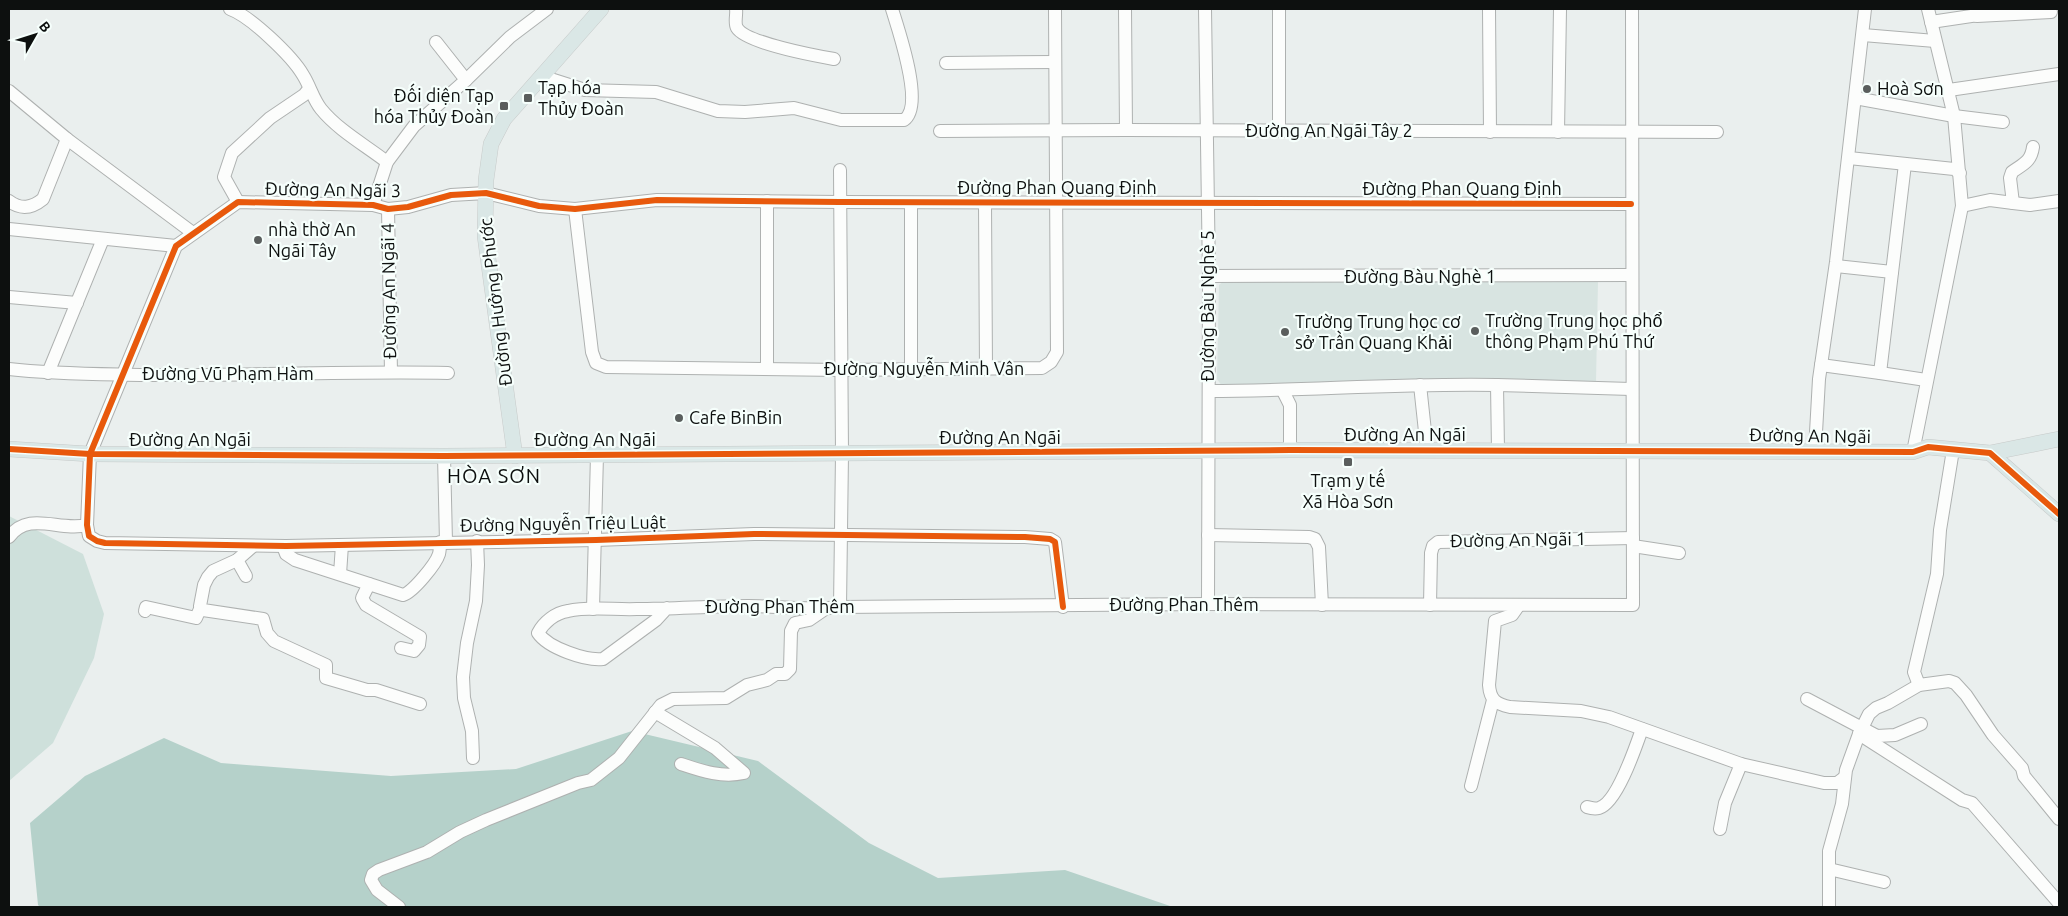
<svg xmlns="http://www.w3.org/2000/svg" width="2068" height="916" font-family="Ubuntu,sans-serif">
	<rect width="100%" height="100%" fill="#eaefee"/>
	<path fill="#d8e4e1" d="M1226 279 1598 281 1596 382 1222 386 1217 379 1219 285Z"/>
	<path fill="#cee0db" d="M9 516 83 554 104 614 94 658 53 743 9 781Z"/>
	<path fill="#b5d1ca" d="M632 731 758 761 869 843 938 878 1065 870 1173 907H40L38 905 30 823 85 776 164 738 221 763 391 776 516 769Z"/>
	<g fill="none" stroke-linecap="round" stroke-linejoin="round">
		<g stroke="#aeb1b0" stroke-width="14">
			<g id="minor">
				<path d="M230 9C250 16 292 56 303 75 310 86 313 99 321 109 338 130 365 145 387 162"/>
				<path d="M736 9C737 14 734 23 737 28 746 43 817 56 834 59"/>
				<path d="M1125 9 1126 130"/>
				<path d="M1205 9 1209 276 1208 604"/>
				<path d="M1489 9 1490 132"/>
				<path d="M1977 16 2051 12"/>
				<path d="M1931 22 1978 15 1983 11"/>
				<path d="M1863 35 1935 41"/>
				<path d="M436 42 466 80"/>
				<path d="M946 63 1055 62"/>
				<path d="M541 76 585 90 656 92 718 111 745 112 794 108 841 120H904C925 106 898 29 892 9"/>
				<path d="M1949 90 2059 74"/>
				<path d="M9 91 67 139 193 233"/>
				<path d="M1855 98 1954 116 2003 122"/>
				<path d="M940 131 1126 130 1717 132"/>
				<path d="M1279 131V9"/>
				<path d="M1558 132 1560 9"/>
				<path d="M1849 158 1954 169 1960 173"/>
				<path d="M9 201C21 210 32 208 43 199L67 139"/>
				<path d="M238 202 224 177 232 153 270 118 304 95 309 89"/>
				<path d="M911 203V370"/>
				<path d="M985 203 986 369"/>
				<path d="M2013 203 2030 205 2059 201"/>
				<path d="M373 205 387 162 414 126 466 80 510 37 547 9"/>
				<path d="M1962 206 1990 200 2013 203 2010 178 2012 172C2023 164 2031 162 2033 147"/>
				<path d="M388 209 391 372"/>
				<path d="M575 209 592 352 596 363 606 367 841 370 1042 368 1051 362 1057 352 1055 9"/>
				<path d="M9 229 176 246"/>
				<path d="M1836 266 1892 272"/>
				<path d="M1209 276 1631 275"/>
				<path d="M9 297 77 303"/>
				<path d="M1821 365 1880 373 1905 164"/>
				<path d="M9 369C53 374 97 374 141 375 243 376 345 371 448 373"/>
				<path d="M767 369V201"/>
				<path d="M48 373 103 239"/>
				<path d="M1880 373 1926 380"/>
				<path d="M1420 385 1427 450"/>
				<path d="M1497 385 1631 389"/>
				<path d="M1209 391C1305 391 1401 383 1497 385L1498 450"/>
				<path d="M1283 391 1290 405V450"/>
				<path d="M1815 450 1819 379 1836 262 1865 9"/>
				<path d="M1913 452 1962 206 1954 116 1928 9"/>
				<path d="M444 456 446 542"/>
				<path d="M1208 535 1309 537 1315 539 1319 547 1322 605"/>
				<path d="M9 537C29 510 59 532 87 525"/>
				<path d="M253 546 237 560 213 571 208 577 204 585 200 606 203 610 263 619 267 633 274 641 326 665V678L367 690H376L420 704"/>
				<path d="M283 546 286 554 295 560 403 595C413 592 436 564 439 554 440 550 440 546 440 542"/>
				<path d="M1633 546 1679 553"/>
				<path d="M237 560 246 576"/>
				<path d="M340 574 342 545"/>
				<path d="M369 584 362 598 366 605 420 637 419 645 414 651 401 648"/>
				<path d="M1430 605 1431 553 1433 546 1438 542 1633 538"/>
				<path d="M1519 605 1512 615 1495 621 1489 685C1490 700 1496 704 1510 707L1581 711 1609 717 1741 764 1824 783H1837L1845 777"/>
				<path d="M840 607 842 454 840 170"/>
				<path d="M1063 607 1055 542 1050 539 1025 537 754 534 596 540 286 546 105 543 97 541 89 536 87 525 90 454 176 246 238 202 373 205 388 209 408 207 451 195 486 193 539 206 575 209 657 200 840 202 1631 204"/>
				<path d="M667 608 656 620 603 659C586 661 548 648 538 633 544 622 555 613 568 611 588 606 615 610 637 609 674 609 711 606 748 606 778 606 810 611 840 607L1208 604 1633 605 1632 9"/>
				<path d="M593 609 597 455"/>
				<path d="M145 611 146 607 196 618 200 609 203 610"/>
				<path d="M1919 685 1914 672 1937 574 1940 530 1953 450"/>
				<path d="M1807 699 1877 736 1895 735 1921 724"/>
				<path d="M655 712 715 748 744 773C722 778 702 771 681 764"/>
				<path d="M1859 734 1962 800 1972 803 2059 903"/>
				<path d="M473 758 472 731 464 698 463 677 467 643 476 601 478 565 477 541"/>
				<path d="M1471 786 1493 700"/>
				<path d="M1587 807C1590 808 1595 809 1599 808 1617 803 1636 746 1642 729"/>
				<path d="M1720 829 1725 803 1741 764"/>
				<path d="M1829 869 1884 882"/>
				<path d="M399 907 377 890 371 880 373 874 379 870 427 852 460 832 486 820 578 783 591 780 619 758 661 705 673 699 726 698 747 685 767 680 776 674H785L790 669 791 631 795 623 809 620 825 609"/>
				<path d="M1829 907V851L1842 804 1846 770 1859 734 1869 714 1876 708 1888 703 1919 685 1949 681 1955 683 1966 695 1993 735 2022 768 2024 776 2059 819"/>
			</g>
		</g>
		<g stroke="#c7cac9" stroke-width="16">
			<g id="major">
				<path d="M9 449 90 454 444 456 1290 450 1913 452 1928 447 1990 453 2059 439"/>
				<path d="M1990 453 2059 514"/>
				<path d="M515 456 485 236 486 180 491 144 504 119 601 9"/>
			</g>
		</g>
		<use href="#minor" stroke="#fcfdfc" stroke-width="12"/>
		<use href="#major" stroke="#dae7e6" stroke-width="15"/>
		<g stroke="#f6fffc" stroke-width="9">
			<g id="cycleway">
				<path d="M9 449 90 454 444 456 1290 450 1913 452 1928 447 1990 453 2059 514"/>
				<path d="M1063 607 1055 542 1050 539 1025 537 754 534 596 540 286 546 105 543 97 541 89 536 87 525 90 454 176 246 238 202 373 205 388 209 408 207 451 195 486 193 539 206 575 209 657 200 840 202 1631 204"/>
			</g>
		</g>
		<use href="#cycleway" stroke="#e8590c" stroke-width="6"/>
	</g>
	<g fill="#5a5e5d" stroke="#f6fffc" stroke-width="2">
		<circle cx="1867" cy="89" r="5"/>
		<rect x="523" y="93" width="10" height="10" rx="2.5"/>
		<rect x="499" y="101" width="10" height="10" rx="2.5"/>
		<circle cx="258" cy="240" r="5"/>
		<circle cx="1475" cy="331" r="5"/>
		<circle cx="1285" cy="332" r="5"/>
		<circle cx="679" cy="418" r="5"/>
		<rect x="1343" y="457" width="10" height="10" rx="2.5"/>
	</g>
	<g text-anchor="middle" stroke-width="4.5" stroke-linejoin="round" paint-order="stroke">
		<g font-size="18" fill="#0d100f" stroke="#f6fffc" text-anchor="start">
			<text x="538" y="94">Tạp hóa<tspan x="538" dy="21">Thủy Đoàn</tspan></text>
			<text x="1877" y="95">Hoà Sơn</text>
			<text x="494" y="102" text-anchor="end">Đối diện Tạp<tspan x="494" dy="21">hóa Thủy Đoàn</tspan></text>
			<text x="268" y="236">nhà thờ An<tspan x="268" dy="21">Ngãi Tây</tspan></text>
			<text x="1485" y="327">Trường Trung học phổ<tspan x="1485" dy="21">thông Phạm Phú Thứ</tspan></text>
			<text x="1295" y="328">Trường Trung học cơ<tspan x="1295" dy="21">sở Trần Quang Khải</tspan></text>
			<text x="689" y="424">Cafe BinBin</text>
			<text x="1348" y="487" text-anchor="middle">Trạm y tế<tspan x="1348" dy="21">Xã Hòa Sơn</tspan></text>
		</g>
		<g font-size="18" fill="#0d100f" stroke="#f6fffc">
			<text x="1329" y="137">Đường An Ngãi Tây 2</text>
			<text x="1057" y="194">Đường Phan Quang Định</text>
			<text x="1462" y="195">Đường Phan Quang Định</text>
			<text transform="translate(333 190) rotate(1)" y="6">Đường An Ngãi 3</text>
			<text x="1420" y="283">Đường Bàu Nghè 1</text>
			<text transform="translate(389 291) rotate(-91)" y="6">Đường An Ngãi 4</text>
			<text transform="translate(496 302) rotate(-97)" y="6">Đường Hưởng Phước</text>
			<text transform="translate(1208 306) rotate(-90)" y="6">Đường Bàu Nghè 5</text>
			<text x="924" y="375">Đường Nguyễn Minh Vân</text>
			<text x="228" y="380">Đường Vũ Phạm Hàm</text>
			<text x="1405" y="441">Đường An Ngãi</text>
			<text transform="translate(1810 436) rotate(1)" y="6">Đường An Ngãi</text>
			<text x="1000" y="444">Đường An Ngãi</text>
			<text x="190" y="446">Đường An Ngãi</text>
			<text x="595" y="446">Đường An Ngãi</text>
			<text transform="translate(563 524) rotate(-1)" y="6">Đường Nguyễn Triệu Luật</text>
			<text transform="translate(1518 540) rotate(-1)" y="6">Đường An Ngãi 1</text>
			<text x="1184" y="611">Đường Phan Thêm</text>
			<text x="780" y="613">Đường Phan Thêm</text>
		</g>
		<g font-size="20" letter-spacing="1" fill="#0d100f" stroke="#f6fffc">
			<text x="494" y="483">HÒA SƠN</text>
		</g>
	</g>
	<rect width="2068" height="916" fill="none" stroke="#0d100f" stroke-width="20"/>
	<g transform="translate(35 35) rotate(51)" stroke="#f6fffc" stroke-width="4" paint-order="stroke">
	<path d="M0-4L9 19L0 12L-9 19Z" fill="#0d100f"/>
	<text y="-8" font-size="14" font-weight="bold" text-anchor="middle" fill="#0d100f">B</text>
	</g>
</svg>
